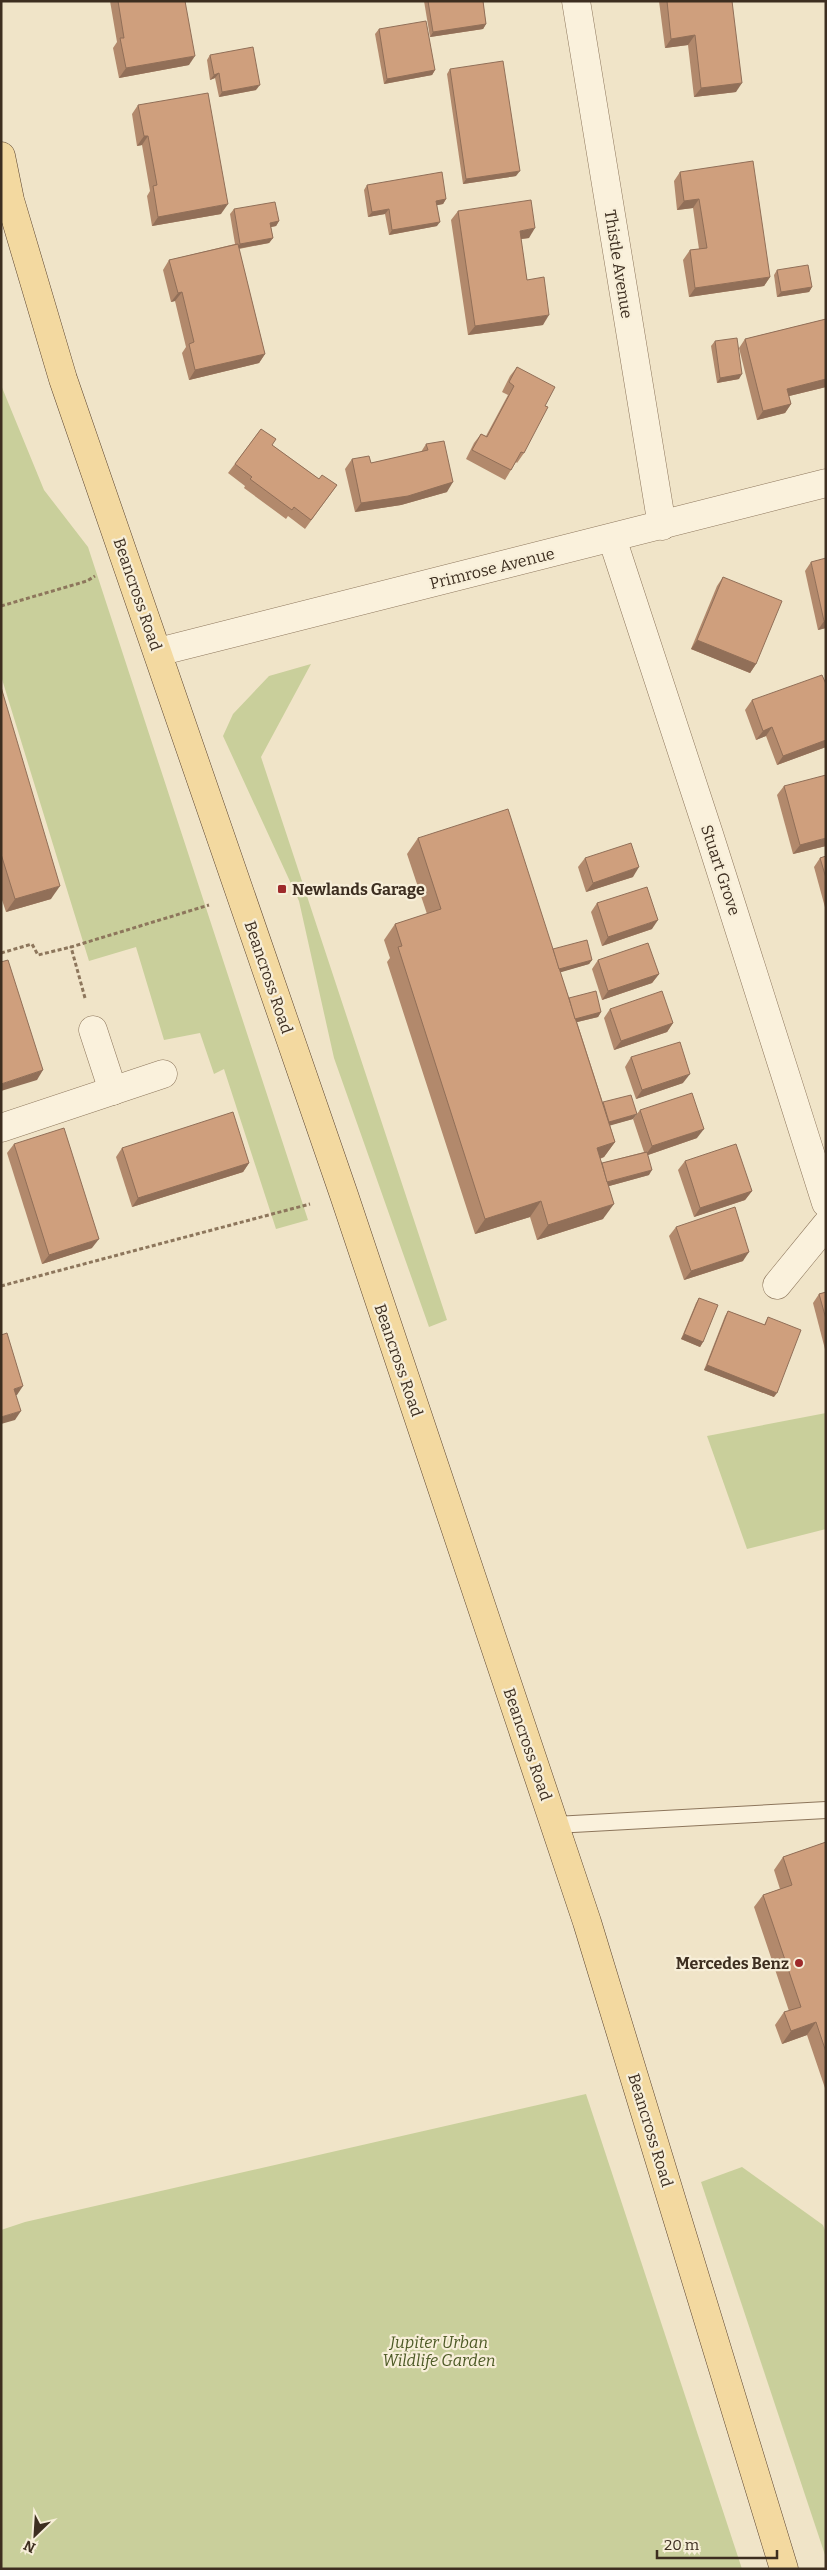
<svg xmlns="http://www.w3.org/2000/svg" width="827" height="2570" font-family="Bitter,serif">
	<rect width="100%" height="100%" fill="#f0e4c8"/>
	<g fill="#c9cf9b">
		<path d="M1 385 44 490 88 547 308 1220 276 1229 224 1069 214 1074 200 1033 164 1040 136 947 89 961 1 676Z"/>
		<path d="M311 664 261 757 447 1320 429 1327 334 1058 299 901 223 736 233 714 269 676Z"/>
		<path d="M826 1413V1529L747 1549 707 1436Z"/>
		<path d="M586 2094 742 2569H1V2230L25 2222Z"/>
		<path d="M742 2167 823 2225 826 2233V2558L701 2182Z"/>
	</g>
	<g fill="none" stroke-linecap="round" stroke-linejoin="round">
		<g stroke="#8d765c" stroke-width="18">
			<path id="service" d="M555 1825 826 1810"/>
		</g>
		<g stroke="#8d765c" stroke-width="29">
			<g id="minor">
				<path d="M576 1 662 526"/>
				<path d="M612 538 709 834 826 1203"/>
				<path d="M158 652 826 483"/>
				<path d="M93 1030 113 1091"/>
				<path d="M1 1128 163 1074"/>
				<path d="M777 1285 826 1225"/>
			</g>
		</g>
		<g stroke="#5b4430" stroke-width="29">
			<path id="primary" d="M1 156 10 200 63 379 344 1195 587 1922 784 2569"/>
		</g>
		<g stroke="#8d765c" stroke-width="3" stroke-dasharray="4 2.5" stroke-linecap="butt">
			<path d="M1 606 87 581 95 576"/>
			<path d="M1 953 32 944 38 955 71 947"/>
			<path d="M85 998 71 947 209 905"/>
			<path d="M1 1286 310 1204"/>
		</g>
		<use href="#service" stroke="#faf1dc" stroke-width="16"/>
		<use href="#minor" stroke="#faf1dc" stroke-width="28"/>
		<use href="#primary" stroke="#f3d9a0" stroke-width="28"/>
	</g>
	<g fill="#b2896c">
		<path d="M110 1H185L189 65 119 78 113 48 117 42Z"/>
		<path d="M424 1H483L486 24 483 29 430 37Z"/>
		<path d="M659 1H732L736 92 694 97 688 45 665 48Z"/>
		<path d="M379 29 435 70 432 75 384 84 375 34Z"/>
		<path d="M210 55 256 90 219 97 215 78 210 80 207 60Z"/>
		<path d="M450 69 516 176 463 184 447 74Z"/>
		<path d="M138 105 221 214 152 226 147 196 150 191 142 145 137 146 132 114Z"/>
		<path d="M680 172 770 277 764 286 689 297 683 260 690 250 699 249 693 208 677 210 674 181Z"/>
		<path d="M367 185 446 199 443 204 437 205V226L389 235 385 214 368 217 364 190Z"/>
		<path d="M234 209 279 221 276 226 271 227 273 238 269 243 239 249 265 354 259 363 189 380 182 353 186 347 175 301 171 302 163 270 169 260 235 244 230 214Z"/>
		<path d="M458 211 529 238 521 239 527 280 543 325 468 335 451 220Z"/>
		<path d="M777 270 812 287 809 292 777 297 774 275Z"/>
		<path d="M826 319V387L789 396 791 404 785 413 757 420 739 348 745 339Z"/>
		<path d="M715 341 739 379 717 383 711 346Z"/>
		<path d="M517 367 545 406 524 453 517 463 516 462 511 470 505 480 466 459 474 443 481 434 486 436 508 395 502 392 510 376Z"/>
		<path d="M261 429 272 445 319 479 337 485 305 529 288 516 286 519 244 488 245 486 228 473Z"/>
		<path d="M426 444 447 492 401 505 355 512 345 469 352 459 371 463 421 452Z"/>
		<path d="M811 562 826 628 818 630 805 571Z"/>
		<path d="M723 577 756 664 750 673 691 649 717 586Z"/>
		<path d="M826 684V747L777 765 766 736 756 740 745 710 752 700Z"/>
		<path d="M1 687 51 899 6 912 1 897Z"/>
		<path d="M784 786 826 846 793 854 777 795Z"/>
		<path d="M418 838 553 949 592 960 589 964 560 972 569 998 601 1012 598 1017 577 1022 603 1103 633 1119 610 1125 615 1142 604 1157 600 1159 602 1163 644 1152 633 1119 640 1110 697 1138 648 1155 649 1175 609 1186 603 1219 537 1240 530 1217 475 1234 387 962 390 958 384 940 395 924 427 914 407 854Z"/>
		<path d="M826 856V911L814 867 820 858Z"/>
		<path d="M585 858 633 877 586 892 578 867Z"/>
		<path d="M597 903 652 929 602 946 591 912Z"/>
		<path d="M598 960 659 974 652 983 602 1000 592 969Z"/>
		<path d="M610 1009 673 1023 667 1032 614 1050 604 1018Z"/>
		<path d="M631 1057 683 1083 636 1099 625 1067Z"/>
		<path d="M14 1144 92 1248 42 1264 7 1153Z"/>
		<path d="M122 1148 249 1163 243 1172 132 1207 116 1157Z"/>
		<path d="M685 1161 752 1191 745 1200 694 1217 678 1170Z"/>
		<path d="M676 1227 743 1261 684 1280 669 1236Z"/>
		<path d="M826 1292V1353L813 1303 819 1294Z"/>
		<path d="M699 1298 703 1342 700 1347 681 1339 696 1303Z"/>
		<path d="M728 1311 764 1325 768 1317 774 1397 704 1370 725 1316Z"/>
		<path d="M826 1842V2091L807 2035 782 2044 775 2025 784 2012 789 2011 754 1907 763 1895 780 1889 774 1870 783 1857Z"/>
	</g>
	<g fill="#916f58">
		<path d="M486 24 483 29 430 37 433 32Z"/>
		<path d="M695 35 688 45 665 48 671 39Z"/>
		<path d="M195 56 189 65 119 78 126 68Z"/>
		<path d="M435 70 432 75 384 84 387 79Z"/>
		<path d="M219 73 215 78 210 80 214 75Z"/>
		<path d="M742 83 736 92 694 97 701 88Z"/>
		<path d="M260 85 256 90 219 97 222 92Z"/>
		<path d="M144 136H148L142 145 137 146Z"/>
		<path d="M520 171 516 176 463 184 466 179Z"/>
		<path d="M446 199 443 204 433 206 436 201Z"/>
		<path d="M699 199 693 208 677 210 684 201Z"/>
		<path d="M228 204 221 214 152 226 158 217Z"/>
		<path d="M389 209 385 214 368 217 372 212Z"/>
		<path d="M279 221 276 226 266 228 270 223Z"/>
		<path d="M440 222 437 226 389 235 392 230Z"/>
		<path d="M535 228 529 238 513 240 520 231Z"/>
		<path d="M273 238 269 243 236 249 240 244Z"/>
		<path d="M770 277 764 286 689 297 695 288Z"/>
		<path d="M812 287 809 292 777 297 781 292Z"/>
		<path d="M182 292 175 301 171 302 178 293Z"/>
		<path d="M549 315 543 325 468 335 475 326Z"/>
		<path d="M265 354 259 363 189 380 195 370Z"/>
		<path d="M742 374 739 379 717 383 720 378Z"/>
		<path d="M826 379V387L781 398 787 389Z"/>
		<path d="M791 404 785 413 757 420 763 411Z"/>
		<path d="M453 482 447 492 401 505 355 512 361 503Z"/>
		<path d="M824 621H826V628L818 630Z"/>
		<path d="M697 640 756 664 750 673 691 649Z"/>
		<path d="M772 727 766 736 756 740 763 731Z"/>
		<path d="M826 740V747L777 765 783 756Z"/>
		<path d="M826 838V846L793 854 800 845Z"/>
		<path d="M639 867 633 877 586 892 593 883Z"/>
		<path d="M60 886 51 899 6 912 15 899Z"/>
		<path d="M658 920 652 929 602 946 608 937Z"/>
		<path d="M592 960 589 964 548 976 552 971Z"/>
		<path d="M659 974 652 983 602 1000 608 991Z"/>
		<path d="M601 1012 598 1017 565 1025 568 1020Z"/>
		<path d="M673 1023 667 1032 614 1050 621 1041Z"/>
		<path d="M43 1070 37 1080 1 1091V1084Z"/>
		<path d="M690 1074 683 1083 636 1099 642 1090Z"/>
		<path d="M637 1114 633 1119 605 1127 608 1122Z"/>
		<path d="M704 1129 697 1138 645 1156 652 1146Z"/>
		<path d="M615 1142 604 1157 586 1163 597 1148Z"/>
		<path d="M249 1163 243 1172 132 1207 138 1198Z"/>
		<path d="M652 1170 649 1175 602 1188 605 1183Z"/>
		<path d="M752 1191 745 1200 694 1217 700 1208Z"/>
		<path d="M541 1201 530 1217 475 1234 485 1219Z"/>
		<path d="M614 1204 603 1219 537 1240 548 1225Z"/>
		<path d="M99 1239 92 1248 42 1264 49 1255Z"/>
		<path d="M749 1252 743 1261 684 1280 691 1271Z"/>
		<path d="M684 1334 703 1342 700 1347 681 1339Z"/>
		<path d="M707 1365 777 1393 774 1397 704 1370Z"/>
		<path d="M23 1386 17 1395 8 1398 14 1389Z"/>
		<path d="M21 1411 15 1420 1 1424V1417Z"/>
		<path d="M816 2022 807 2035 782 2044 791 2031Z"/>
	</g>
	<g fill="#cf9f7d" stroke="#916f58">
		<path d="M118 1H185L195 56 126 68 120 38H124Z"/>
		<path d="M428 1H483L486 24 433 32Z"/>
		<path d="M667 1H732L742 83 701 88 695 35 671 39Z"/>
		<path d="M426 21 435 70 387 79 379 29Z"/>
		<path d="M253 47 260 85 222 92 219 73 214 75 210 55Z"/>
		<path d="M503 61 520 171 466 179 450 69Z"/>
		<path d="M208 93 228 204 158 217 153 186 157 185 148 136H144L138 105Z"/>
		<path d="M753 161 770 277 695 288 690 250 707 248 699 199 684 201 680 172Z"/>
		<path d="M442 172 446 199 436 201 440 222 392 230 389 209 372 212 367 185Z"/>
		<path d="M531 200 535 228 520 231 527 280 544 277 549 315 475 326 458 211Z"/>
		<path d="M275 202 279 221 270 223 273 238 240 244 234 209Z"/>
		<path d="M238 244 265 354 195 370 189 344 194 342 182 292 178 293 169 260Z"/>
		<path d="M808 265 812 287 781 292 777 270Z"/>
		<path d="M826 319V379L787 389 791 404 763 411 745 339Z"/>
		<path d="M737 338 742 374 720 378 715 341Z"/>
		<path d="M517 367 555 387 545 406 548 407 524 453 521 452 511 470 472 450 481 434 487 437 514 386 509 382Z"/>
		<path d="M261 429 276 439 272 445 319 479 322 475 337 485 311 520 294 507 292 510 250 479 252 477 235 464Z"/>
		<path d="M444 441 453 482 408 496 361 503 352 459 369 456 371 463 428 450 426 444Z"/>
		<path d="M826 558V621H824L811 562Z"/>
		<path d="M723 577 782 601 756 664 697 640Z"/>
		<path d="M822 675 826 684V740L783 756 772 727 763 731 752 700Z"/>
		<path d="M1 687 60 886 15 899 1 854Z"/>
		<path d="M826 775V838L800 845 784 786Z"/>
		<path d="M508 809 615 1142 597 1148 614 1204 548 1225 541 1201 485 1219 398 947 402 946 395 924 441 909 418 838Z"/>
		<path d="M631 843 639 867 593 883 585 858Z"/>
		<path d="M826 856V878L820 858Z"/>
		<path d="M647 887 658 920 608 937 597 903Z"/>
		<path d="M587 940 592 960 559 969 553 949Z"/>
		<path d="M648 943 659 974 608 991 598 960Z"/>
		<path d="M8 960 43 1070 1 1084V962Z"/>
		<path d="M596 991 601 1012 575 1019 569 998Z"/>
		<path d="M662 991 673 1023 621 1041 610 1009Z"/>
		<path d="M680 1042 690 1074 642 1090 631 1057Z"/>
		<path d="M692 1093 704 1129 652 1146 640 1110Z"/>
		<path d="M631 1095 637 1114 609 1122 603 1102Z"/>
		<path d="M233 1112 249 1163 138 1198 122 1148Z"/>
		<path d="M64 1128 99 1239 49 1255 14 1144Z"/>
		<path d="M736 1144 752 1191 700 1208 685 1161Z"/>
		<path d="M647 1152 652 1170 607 1182 602 1163Z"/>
		<path d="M735 1207 749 1252 691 1271 676 1227Z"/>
		<path d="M826 1292V1319L819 1294Z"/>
		<path d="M699 1298 718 1305 703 1342 684 1334Z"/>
		<path d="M728 1311 765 1325 768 1317 801 1330 777 1393 707 1365Z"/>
		<path d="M7 1333 23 1386 14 1389 21 1411 1 1417V1335Z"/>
		<path d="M826 1842V2052L816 2022 791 2031 784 2012 801 2007 763 1895 792 1885 783 1857Z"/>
	</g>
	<g fill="#9e2a2b" stroke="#f7eed8" stroke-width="2">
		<rect x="277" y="884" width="10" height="10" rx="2.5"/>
		<circle cx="799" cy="1963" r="5"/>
	</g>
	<g text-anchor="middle" stroke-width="4.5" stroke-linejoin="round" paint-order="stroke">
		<g font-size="16" fill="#3d2e20" stroke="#f7eed8">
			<text transform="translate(619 264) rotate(81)" y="6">Thistle Avenue</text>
			<text transform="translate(492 568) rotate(-14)" y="6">Primrose Avenue</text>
			<text transform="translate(138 594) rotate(71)" y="6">Beancross Road</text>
			<text transform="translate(721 870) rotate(72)" y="6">Stuart Grove</text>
			<text transform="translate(269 977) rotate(71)" y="6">Beancross Road</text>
			<text transform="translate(399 1360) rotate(71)" y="6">Beancross Road</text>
			<text transform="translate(528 1744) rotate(71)" y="6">Beancross Road</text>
			<text transform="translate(651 2130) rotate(73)" y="6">Beancross Road</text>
		</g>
		<g font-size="16" font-weight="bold" fill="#3d2e20" stroke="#f7eed8" text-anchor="start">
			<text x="292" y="895">Newlands Garage</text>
			<text x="789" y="1969" text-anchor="end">Mercedes Benz</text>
		</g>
		<g font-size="16" font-style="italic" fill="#4d5a26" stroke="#f7eed8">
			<text x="439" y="2348">Jupiter Urban<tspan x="439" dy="18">Wildlife Garden</tspan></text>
		</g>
	</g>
	<rect width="827" height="2570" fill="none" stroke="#3d2e20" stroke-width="5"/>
	<g transform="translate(35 2535) rotate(205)" stroke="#f7eed8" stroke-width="4" paint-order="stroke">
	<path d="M0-4L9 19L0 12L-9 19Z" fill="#3d2e20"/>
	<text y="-8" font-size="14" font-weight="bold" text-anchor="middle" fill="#3d2e20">N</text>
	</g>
	<path d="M657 2550v8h120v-8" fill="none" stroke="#3d2e20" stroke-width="2.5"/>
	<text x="664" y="2550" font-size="15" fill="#3d2e20" stroke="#f7eed8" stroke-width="4" paint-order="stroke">20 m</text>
</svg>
